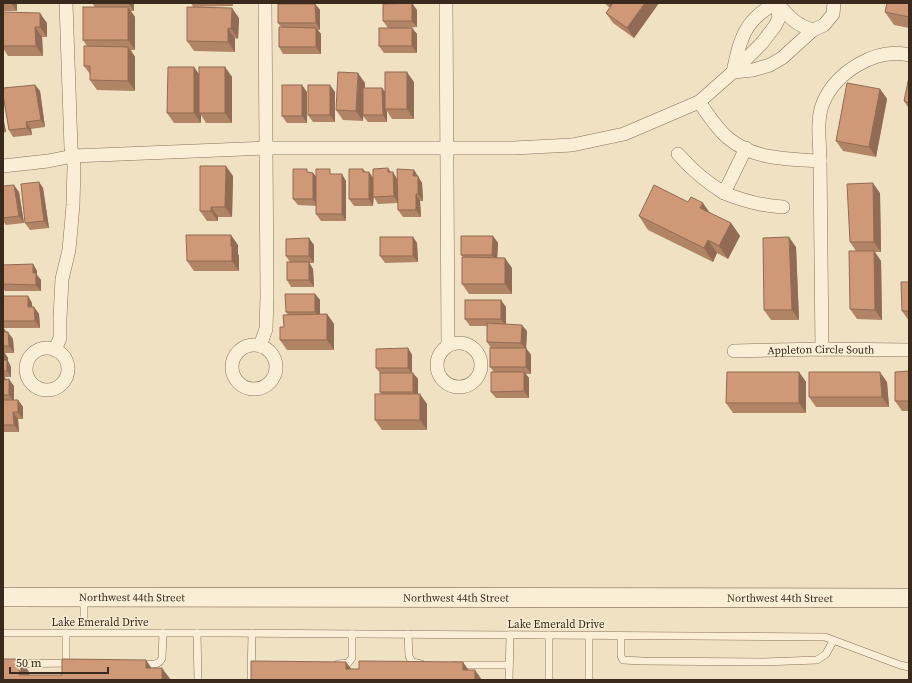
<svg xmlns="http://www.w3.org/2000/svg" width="912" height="683" font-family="'Source Serif 4',serif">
	<rect width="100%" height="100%" fill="#efe1c2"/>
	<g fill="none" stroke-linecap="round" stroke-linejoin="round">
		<g stroke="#8a7259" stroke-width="8">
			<g id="lane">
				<path d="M84 620V598"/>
				<path d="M3 633H229L825 637 900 665 909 667"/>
				<path d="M66 633V663"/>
				<path d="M197 633 198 680"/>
				<path d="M408 634 409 656 412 662 421 664"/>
				<path d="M621 636V656L623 660 642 661 764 662 817 660 826 654 833 641"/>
				<path d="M3 664 71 663"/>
				<path d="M139 664C147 664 159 667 162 658L163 633"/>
				<path d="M338 664 348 663 352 658V634"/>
				<path d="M455 665H509"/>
				<path d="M251 680 252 633"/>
				<path d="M509 680 510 635"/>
				<path d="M549 680V635"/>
				<path d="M589 680V636"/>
			</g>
		</g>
		<g stroke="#8a7259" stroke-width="14">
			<g id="street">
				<path d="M66 3 71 148 73 156 266 148H514L572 145 624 134 699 102 733 72 762 43 775 26 779 18 777 3"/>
				<path d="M446 3 448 345"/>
				<path d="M777 3C789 17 796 25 813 30"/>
				<path d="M733 72 753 70 770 65 782 58 813 30 824 25 833 14 834 3"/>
				<path d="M733 72C740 40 744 19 777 3"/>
				<path d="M699 102C708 114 716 128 728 138 754 160 788 159 820 161L822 349"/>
				<path d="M678 154C692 170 706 182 724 193L746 148"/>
				<path d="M820 161C820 143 816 120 823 103 836 72 876 47 909 55"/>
				<path d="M3 166 48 161 73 156 74 166 73 205 69 250 62 279 60 318V338L55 350"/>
				<path d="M724 193C744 201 762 206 783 207"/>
				<circle cx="459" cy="365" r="22"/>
				<circle cx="254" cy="367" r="22"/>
				<path d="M260 346 266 329 267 296 265 3"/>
				<circle cx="47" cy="369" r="21"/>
				<path id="s1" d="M734 351 822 349 909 350"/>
			</g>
		</g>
		<g stroke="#6c533c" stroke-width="20">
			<g id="secondary">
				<path id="s2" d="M3 597 909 598"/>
			</g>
		</g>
		<use href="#lane" stroke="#faeed6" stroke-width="7"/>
		<use href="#street" stroke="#faeed6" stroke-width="13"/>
		<use href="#secondary" stroke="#faeed6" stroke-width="19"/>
	</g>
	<g fill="#b28466">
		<rect x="3" y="3" width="14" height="8"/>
		<path d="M92 3H134V11H131L135 17V50H131L135 57V91L97 90 90 80V74L84 66 87 46 83 40 95 7Z"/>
		<path d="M191 3H233V6L193 7Z"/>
		<path d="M281 3H312V4H315L320 10V30H318L321 34V54H283L279 47 281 27 278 23 282 4Z"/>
		<path d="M604 3H659L634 38 613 23 606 13 610 8Z"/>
		<path d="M909 3V28L894 25 885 12Z"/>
		<path d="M417 10V27L407 28H412L417 34V53H384L379 46 388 28 383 21Z"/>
		<path d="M3 12 47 23V37H42L43 56H8L3 48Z"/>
		<path d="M239 18 238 39 235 38V52L194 51 187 41Z"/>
		<path d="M194 67 199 75 225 67 232 77V123H206L201 115V123H174L167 113Z"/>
		<path d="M909 77V109L904 101Z"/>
		<path d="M414 82V119H392L387 111V122H368L363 116V121L343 120 336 110 365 83V88H382L385 92Z"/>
		<path d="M35 85 40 91 45 127 31 129 32 135 13 137 9 130Z"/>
		<path d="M880 89 887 99 876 157 843 151 836 141Z"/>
		<path d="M307 92V123H287L282 116Z"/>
		<path d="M335 92V122H313L308 115Z"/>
		<path d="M3 117 6 132 3 133Z"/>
		<path d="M363 169 366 172H369L373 178 393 172 397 179 414 170 422 183 423 201H420L421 217H403L398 210V203L378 204 374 197 373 206H354L349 199Z"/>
		<path d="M309 172 313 173 316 177 333 174 346 181V221H321L316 214V206L298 205 293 199Z"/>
		<path d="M233 176 232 217H218V221H207L200 211Z"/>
		<path d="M39 182 43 188 49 228 30 230 25 223Z"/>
		<path d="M3 186 19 192 24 223 6 225 3 221Z"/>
		<path d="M880 193 881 252H875L881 261 882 320 857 319 850 309 856 251 850 242Z"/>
		<path d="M639 216 731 223 740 236 728 259 717 253 713 262 648 230Z"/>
		<path d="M493 236 498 243 497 258 512 268V294H469L462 284 463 257 461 255Z"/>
		<path d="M413 237 417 243 418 262 385 263 380 256Z"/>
		<path d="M238 245V254L239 256V271H194L187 261Z"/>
		<path d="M314 245V263H309L313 269 314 287H291L287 280 290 262 286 256Z"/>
		<path d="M796 247 799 320H771L764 310Z"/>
		<path d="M33 264 37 271V275L41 280V291H5L3 288V265Z"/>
		<path d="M909 282V321L902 311Z"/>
		<path d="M315 294 320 300V314H327L334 324V350H287L280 340 288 315 286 312Z"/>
		<path d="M3 296H28L32 303V307H34L39 314 40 328H3L6 332 13 339 14 353H5L8 358V361L11 367V377H5L6 380 14 386V400H18L23 407V419H18L19 432H3Z"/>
		<path d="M506 307V324L527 331 526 348 531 355V374H526L529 378V398H496L491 392 494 372 490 367 491 348 487 342V326H470L465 319Z"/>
		<path d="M408 348 412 355V373L418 379V394L427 404V430H382L375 420 381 394 380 392V373L376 368Z"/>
		<path d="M909 371V411H902L895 401Z"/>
		<path d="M799 372 806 382V413H733L726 403Z"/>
		<path d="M887 382 889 407H816L809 397Z"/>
	</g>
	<g fill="#916b53">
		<path d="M11 3H17V11Z"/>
		<path d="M128 3H134V11Z"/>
		<path d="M412 3 417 10V27L412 21Z"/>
		<path d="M608 3H620L614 11Z"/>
		<path d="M645 3H659L634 38 627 28Z"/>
		<path d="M315 4 320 10V30L316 23Z"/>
		<path d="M128 7 135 17V50L128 40Z"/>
		<path d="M232 8 239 18 238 39 231 29Z"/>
		<path d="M40 13 47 23V37L40 27Z"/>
		<path d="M35 27 42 37 43 56 36 46Z"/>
		<path d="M228 28 235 38V52L228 42Z"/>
		<path d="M316 28 321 34V54L316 47Z"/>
		<path d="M412 28 417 34V53L412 46Z"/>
		<path d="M128 47 135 57V91L128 81Z"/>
		<path d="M194 67 201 77 199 113 201 115V123L194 113Z"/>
		<path d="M225 67 232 77V123L225 113Z"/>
		<path d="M407 72 414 82V119L407 109Z"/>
		<path d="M358 73 365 83 363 121 356 111Z"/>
		<path d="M35 85 40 91 45 127 41 120Z"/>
		<path d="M302 85 307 92V123L302 116Z"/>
		<path d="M330 85 335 92V122L330 115Z"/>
		<path d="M382 88 387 94 385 109 387 111V122L383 115Z"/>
		<path d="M880 89 887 99 876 157 869 147Z"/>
		<path d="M3 117 6 132 3 128Z"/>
		<path d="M26 122 31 129 32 135 27 128Z"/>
		<path d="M226 166 233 176 232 217 225 207Z"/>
		<path d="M388 168 393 175V172L397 179 398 203 394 196 388 172Z"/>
		<path d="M414 170 422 183 423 201 418 194 413 176Z"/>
		<path d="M369 172 374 179 373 206 369 199Z"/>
		<path d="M313 173 318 179 317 206 313 199Z"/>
		<path d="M342 174 346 181V221L342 214Z"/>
		<path d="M39 182 43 188 49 228 44 221Z"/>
		<path d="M873 183 880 193 881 252 874 242Z"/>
		<path d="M14 185 19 192 24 223 19 216Z"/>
		<path d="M416 194 420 201 421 217 416 210Z"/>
		<path d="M703 203 712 216 700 208Z"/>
		<path d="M211 207 218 217V221L211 211Z"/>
		<path d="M731 223 740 236 728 259 719 246Z"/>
		<path d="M231 235 238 245V254L239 256V271L232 261 231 246Z"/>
		<path d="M493 236 498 243 497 262 492 255Z"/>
		<path d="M413 237 417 243 418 262 413 256Z"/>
		<path d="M789 237 796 247 799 320 792 310Z"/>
		<path d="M309 238 314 245V263L309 256Z"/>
		<path d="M708 240 717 253 713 262 704 248Z"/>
		<path d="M874 251 881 261 882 320 875 310Z"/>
		<path d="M505 258 512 268V294L505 284Z"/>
		<path d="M309 262 313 269 314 287 309 280Z"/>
		<path d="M33 264 37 271V275L41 280V291L36 285 33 273Z"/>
		<path d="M315 294 320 300V318L315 312Z"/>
		<path d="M28 296 32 303 33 314 28 307Z"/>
		<path d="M501 300 506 307V326L501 319Z"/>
		<path d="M34 307 39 314 40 328 35 321Z"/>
		<path d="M327 314 334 324V350L327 340Z"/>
		<path d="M522 325 527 331 526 350 521 343Z"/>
		<path d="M3 327 8 334 3 332Z"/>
		<path d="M8 332 13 339 14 353 9 346Z"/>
		<path d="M408 348 412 355V374L408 368Z"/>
		<path d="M526 348 531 355V374L526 367Z"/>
		<path d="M3 351 8 358V361L11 367V377L7 371 3 360Z"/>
		<path d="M524 372 529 378V398L524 391Z"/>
		<path d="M799 372 806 382V413L799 403Z"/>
		<path d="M880 372 887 382 889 407 882 397Z"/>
		<path d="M413 373 418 379V399L413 392Z"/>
		<path d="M3 375 8 382 3 380Z"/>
		<path d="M9 379 14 386V402L9 395Z"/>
		<path d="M420 394 427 404V430L420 420Z"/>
		<path d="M18 400 23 407V419L18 412Z"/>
		<path d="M13 412 18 419 19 432 14 425Z"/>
		<path d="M20 659 29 672V680L19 675Z"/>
		<path d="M146 660 155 673 146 668Z"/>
		<path d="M346 662 356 675 346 669Z"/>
		<path d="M463 662 472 675 463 670Z"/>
		<path d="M162 668 171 680H162Z"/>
		<path d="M475 670 482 680H475Z"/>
	</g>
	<g fill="#cf9977" stroke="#916b53">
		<path d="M412 3V21H383V4Z"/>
		<path d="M613 3H645L627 28 606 13Z"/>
		<path d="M887 3H909V17L885 12Z"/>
		<path d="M278 4H315L316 23H278Z"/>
		<rect x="83" y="7" width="45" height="33"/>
		<path d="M187 7 232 8 231 29 228 28V42L187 41Z"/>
		<path d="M3 12 40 13V27H35L36 46H3Z"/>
		<path d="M279 27 316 28V47H279Z"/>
		<rect x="379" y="28" width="33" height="18"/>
		<path d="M84 46 128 47V81L90 80V66H84Z"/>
		<path d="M168 67H194V113H167Z"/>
		<rect x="199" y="67" width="26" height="46"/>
		<path d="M338 72 358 73 356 111 336 110Z"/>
		<rect x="385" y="72" width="22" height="37"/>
		<path d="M909 77V103L904 101Z"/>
		<path d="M847 83 880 89 869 147 836 141Z"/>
		<path d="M35 85 41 120 26 122 27 128 9 130 3 95V88Z"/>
		<rect x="282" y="85" width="20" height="31"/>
		<rect x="308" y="85" width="22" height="30"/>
		<path d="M363 88H382L383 115H363Z"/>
		<path d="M200 166H226L225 207H211V211H200Z"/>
		<path d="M388 168V172H393L394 196 373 197V169Z"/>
		<path d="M293 169H307V172L313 173V199H293Z"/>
		<path d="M316 169H330V174H342V214H316Z"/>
		<path d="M349 169H363V172H369V199H349Z"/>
		<path d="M397 169 414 170 413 176H418V194H416V210H398Z"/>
		<path d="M39 182 44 221 25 223 21 184Z"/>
		<path d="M873 183 874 242H850L847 184Z"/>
		<path d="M14 185 19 216 3 218V186Z"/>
		<path d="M654 185 688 202 691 197 703 203 700 208 731 223 719 246 708 240 704 248 639 216Z"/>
		<path d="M186 235H231V246H232V261H187Z"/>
		<path d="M461 236H493L492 255H461Z"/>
		<rect x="380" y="237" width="33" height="19"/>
		<path d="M789 237 792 310H764L763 238Z"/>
		<path d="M309 238V256H286V239Z"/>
		<path d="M849 251H874L875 310 850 309Z"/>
		<path d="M462 257 505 258V284H462Z"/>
		<rect x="287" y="262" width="22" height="18"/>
		<path d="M33 264V273H36V285L3 284V265Z"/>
		<path d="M901 282H909V311H902Z"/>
		<path d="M285 294H315V312H286Z"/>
		<path d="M3 296H28V307H34L35 321H3Z"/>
		<rect x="465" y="300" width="36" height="19"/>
		<path d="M327 314V340H280V327H284L283 315Z"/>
		<path d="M487 323 522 325 521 343 487 342Z"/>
		<path d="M3 332H8L9 346H3Z"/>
		<path d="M408 348V368H376V349Z"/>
		<rect x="490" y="348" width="36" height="19"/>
		<path d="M3 352V360H7V371H3Z"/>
		<path d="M909 371V401H895V372Z"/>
		<path d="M491 372H524V391L491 392Z"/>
		<path d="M727 372H799V403H726Z"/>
		<path d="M809 372H880L882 397H809Z"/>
		<rect x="380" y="373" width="33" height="19"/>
		<path d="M3 375V380L9 379V395H3Z"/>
		<rect x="375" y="394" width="45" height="26"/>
		<path d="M3 400H18V412H13L14 425H3Z"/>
		<path d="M3 659H20L19 675H62V659L146 660V668H162V680H3Z"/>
		<path d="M251 661 346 662V669H359V661L463 662V670H475V680H251Z"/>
	</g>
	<g text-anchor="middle" stroke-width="3" stroke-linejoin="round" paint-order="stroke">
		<g font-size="11" fill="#392a1d" stroke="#f7ebd2">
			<text dy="4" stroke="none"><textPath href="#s1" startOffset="87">Appleton Circle South</textPath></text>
			<text dy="4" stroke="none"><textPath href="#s2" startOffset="129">Northwest 44th Street</textPath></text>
			<text dy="4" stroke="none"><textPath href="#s2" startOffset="453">Northwest 44th Street</textPath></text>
			<text dy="4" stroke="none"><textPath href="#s2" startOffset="777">Northwest 44th Street</textPath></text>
			<text x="100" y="626">Lake Emerald Drive</text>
			<text x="556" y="628">Lake Emerald Drive</text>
		</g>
	</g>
	<rect width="912" height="683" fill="none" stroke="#392a1d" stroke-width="8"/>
	<path d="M10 667v6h98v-6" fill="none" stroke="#392a1d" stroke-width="2"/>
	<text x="16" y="667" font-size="12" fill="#392a1d" stroke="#f7ebd2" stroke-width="3" paint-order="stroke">50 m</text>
</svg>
